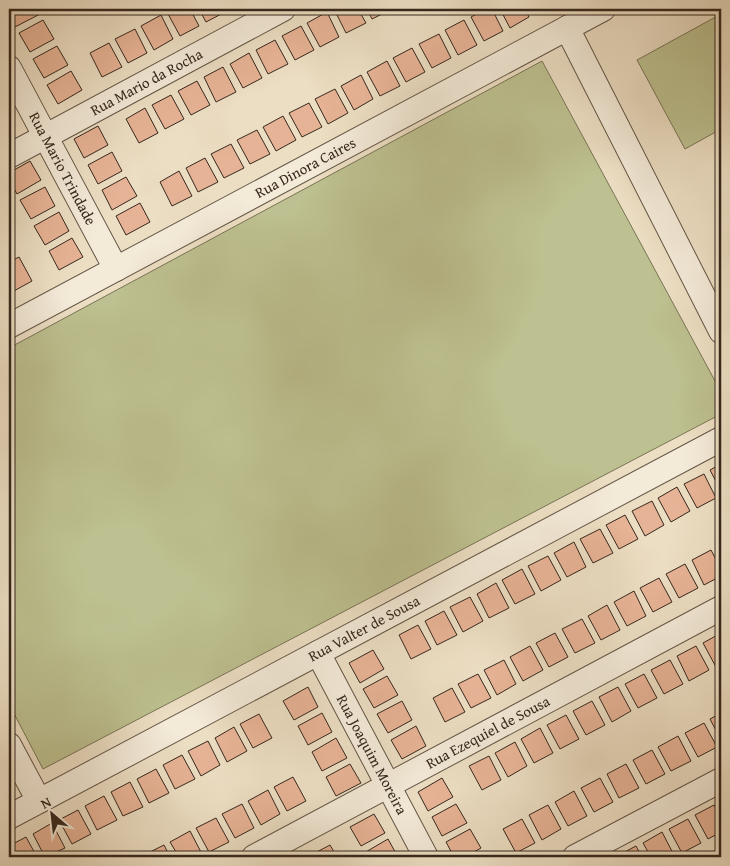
<svg xmlns="http://www.w3.org/2000/svg" width="730" height="866" font-family="'Gentium Book Plus',serif">
	<rect width="100%" height="100%" fill="#ecdec3"/>
	<filter id="stains"><feTurbulence type="fractalNoise" baseFrequency=".004" numOctaves="4"/><feColorMatrix values="0 0 0 0 .2 0 0 0 0 .09 0 0 0 0 .02 0 0 0 .5 -.17"/></filter>
	<radialGradient id="worn" r=".72"><stop offset=".6" stop-color="#630" stop-opacity="0"/><stop offset="1" stop-color="#630" stop-opacity=".3"/></radialGradient>
	<g fill="#bdc090" stroke="#797456">
		<path d="M721 14V129L685 149 637 60Z"/>
		<path d="M542 61 721 392V414L43 769 9 704V348Z"/>
	</g>
	<g fill="#e7b396" stroke="#35281d">
		<path d="M9 9H37L40 14 15 27 9 15Z"/>
		<path d="M66 9H79L69 14Z"/>
		<path d="M173 9H190L199 26 180 36 167 12Z"/>
		<path d="M199 9H224L225 12 206 22Z"/>
		<path d="M334 9H358L366 23 346 33Z"/>
		<path d="M367 9H392L372 19Z"/>
		<path d="M486 9H492L503 31 484 41 471 17Z"/>
		<path d="M500 9H525L529 17 510 28Z"/>
		<path d="M533 9H545L536 14Z"/>
		<path d="M327 12 339 37 320 47 307 23Z"/>
		<path d="M161 15 173 39 154 50 141 26Z"/>
		<path d="M43 20 54 39 30 52 19 33Z"/>
		<path d="M464 20 477 45 458 55 445 30Z"/>
		<path d="M301 26 314 50 295 60 282 36Z"/>
		<path d="M135 29 147 53 128 63 115 39Z"/>
		<path d="M439 34 451 58 432 68 419 44Z"/>
		<path d="M275 40 288 64 268 74 256 50Z"/>
		<path d="M109 43 122 67 102 77 90 53Z"/>
		<path d="M57 46 68 65 44 78 33 59Z"/>
		<path d="M412 48 425 72 406 82 393 58Z"/>
		<path d="M249 53 262 78 243 88 230 64Z"/>
		<path d="M387 61 400 86 380 96 367 72Z"/>
		<path d="M223 67 236 92 216 102 204 77Z"/>
		<path d="M71 71 82 90 58 104 47 85Z"/>
		<path d="M361 75 373 99 354 110 341 86Z"/>
		<path d="M197 81 210 105 191 115 178 91Z"/>
		<path d="M335 89 348 113 328 124 315 99Z"/>
		<path d="M171 95 184 119 165 129 152 105Z"/>
		<path d="M309 103 322 127 302 137 289 113Z"/>
		<path d="M145 108 158 133 139 143 126 119Z"/>
		<path d="M283 116 296 140 276 151 263 127Z"/>
		<path d="M98 126 108 145 84 158 74 139Z"/>
		<path d="M257 130 270 154 250 164 237 140Z"/>
		<path d="M231 144 244 168 224 178 211 154Z"/>
		<path d="M112 152 122 171 98 184 88 165Z"/>
		<path d="M205 158 218 182 198 192 186 168Z"/>
		<path d="M30 161 41 180 17 194 9 179V173Z"/>
		<path d="M179 171 192 196 172 206 160 182Z"/>
		<path d="M126 177 137 196 112 210 102 190Z"/>
		<path d="M45 187 55 206 31 219 20 200Z"/>
		<path d="M140 203 150 222 126 235 116 216Z"/>
		<path d="M59 212 69 231 45 245 34 226Z"/>
		<path d="M72 238 83 257 59 270 49 251Z"/>
		<path d="M19 257 32 281 12 292 9 285V262Z"/>
		<path d="M721 464V491L710 470Z"/>
		<path d="M704 474 716 498 697 508 684 484Z"/>
		<path d="M677 487 690 511 671 522 658 498Z"/>
		<path d="M652 501 664 525 645 536 632 511Z"/>
		<path d="M625 515 638 539 619 549 606 525Z"/>
		<path d="M600 529 613 553 593 563 580 539Z"/>
		<path d="M574 542 586 567 567 577 554 553Z"/>
		<path d="M711 550 721 569V576L704 585 692 560Z"/>
		<path d="M548 556 561 580 541 591 528 566Z"/>
		<path d="M685 564 698 588 679 598 666 574Z"/>
		<path d="M522 569 535 594 515 604 502 580Z"/>
		<path d="M659 578 672 602 653 612 640 588Z"/>
		<path d="M496 583 509 608 489 618 477 594Z"/>
		<path d="M634 591 646 616 627 626 614 602Z"/>
		<path d="M470 597 483 621 463 632 450 607Z"/>
		<path d="M607 605 620 630 601 640 588 616Z"/>
		<path d="M444 611 457 635 437 645 425 621Z"/>
		<path d="M582 619 595 643 575 653 562 629Z"/>
		<path d="M418 625 431 649 411 659 399 635Z"/>
		<path d="M555 633 568 657 549 667 536 643Z"/>
		<path d="M721 633V664L716 667 703 643Z"/>
		<path d="M530 646 543 670 523 681 510 657Z"/>
		<path d="M696 646 709 670 689 681 677 656Z"/>
		<path d="M373 650 384 669 360 683 349 663Z"/>
		<path d="M504 660 516 684 497 695 484 670Z"/>
		<path d="M670 660 683 684 664 694 651 670Z"/>
		<path d="M478 674 491 698 471 708 458 684Z"/>
		<path d="M644 674 657 698 638 708 625 684Z"/>
		<path d="M387 676 398 695 374 708 363 689Z"/>
		<path d="M308 687 318 707 294 720 283 701Z"/>
		<path d="M618 687 631 711 612 722 599 697Z"/>
		<path d="M452 688 465 712 445 722 433 698Z"/>
		<path d="M402 701 412 720 388 733 377 714Z"/>
		<path d="M592 701 605 725 586 735 573 711Z"/>
		<path d="M322 713 332 732 308 745 298 726Z"/>
		<path d="M721 713V740L710 719Z"/>
		<path d="M259 714 272 738 253 748 240 724Z"/>
		<path d="M566 715 579 739 560 749 547 725Z"/>
		<path d="M704 723 717 747 698 757 685 733Z"/>
		<path d="M416 726 426 746 402 759 391 740Z"/>
		<path d="M234 727 247 751 227 762 215 738Z"/>
		<path d="M540 728 553 753 534 763 521 739Z"/>
		<path d="M678 736 691 761 671 771 658 747Z"/>
		<path d="M336 738 347 758 322 771 312 752Z"/>
		<path d="M208 741 220 765 201 776 188 751Z"/>
		<path d="M515 742 527 766 508 777 495 753Z"/>
		<path d="M652 750 665 774 646 784 633 760Z"/>
		<path d="M182 755 195 779 175 789 163 765Z"/>
		<path d="M489 756 501 780 482 790 469 766Z"/>
		<path d="M350 764 361 783 336 796 326 777Z"/>
		<path d="M626 764 639 788 619 798 607 774Z"/>
		<path d="M156 769 169 793 149 803 137 779Z"/>
		<path d="M293 777 306 801 287 811 274 787Z"/>
		<path d="M442 778 453 797 428 811 418 792Z"/>
		<path d="M600 778 613 802 594 812 581 788Z"/>
		<path d="M130 782 143 807 123 816 111 792Z"/>
		<path d="M268 790 280 814 261 825 248 801Z"/>
		<path d="M574 791 587 816 568 826 555 802Z"/>
		<path d="M104 796 117 820 97 830 85 806Z"/>
		<path d="M242 804 254 828 235 838 222 814Z"/>
		<path d="M456 804 467 823 442 836 432 817Z"/>
		<path d="M548 805 561 829 542 840 529 815Z"/>
		<path d="M714 805 721 818V832L708 839 695 815Z"/>
		<path d="M78 810 91 834 72 844 59 820Z"/>
		<path d="M374 814 385 833 361 846 350 827Z"/>
		<path d="M216 818 229 842 209 852 196 828Z"/>
		<path d="M522 819 535 843 516 853 503 829Z"/>
		<path d="M688 819 701 843 682 853 669 829Z"/>
		<path d="M52 823 65 848 45 857 33 834Z"/>
		<path d="M470 829 481 848 465 857H454L446 842Z"/>
		<path d="M190 831 203 856 200 857H179L170 842Z"/>
		<path d="M662 832 675 857H651L643 843Z"/>
		<path d="M26 837 37 857H12L9 851V846Z"/>
		<path d="M388 839 398 857H367L364 853Z"/>
		<path d="M164 845 170 857H145L144 855Z"/>
		<path d="M330 845 337 857H312L311 855Z"/>
		<path d="M636 846 642 857H617V856Z"/>
	</g>
	<g fill="none" stroke-linecap="round" stroke-linejoin="round">
		<g stroke="#635646" stroke-width="26">
			<g id="street">
				<path d="M567 28 721 331"/>
				<path id="s1" d="M9 68 116 269"/>
				<path id="s2" d="M9 156 283 9"/>
				<path id="s3" d="M9 326 603 9"/>
				<path id="s4" d="M318 653 426 857"/>
				<path d="M9 745 39 801"/>
				<path id="s5" d="M9 817 721 439"/>
				<path id="s6" d="M254 857 721 608"/>
				<path d="M575 857 721 780"/>
			</g>
		</g>
		<use href="#street" stroke="#f3ead8" stroke-width="24"/>
	</g>
	<g text-anchor="middle" stroke-width="5" stroke-linejoin="round" paint-order="stroke">
		<g font-size="15" fill="#35281d" stroke="#f3ead8">
			<text dy="5" stroke="none"><textPath href="#s2" startOffset="156">Rua Mario da Rocha</textPath></text>
			<text dy="5" stroke="none"><textPath href="#s3" startOffset="336">Rua Dinora Caires</textPath></text>
			<text dy="5" stroke="none"><textPath href="#s1" startOffset="114">Rua Mario Trindade</textPath></text>
			<text dy="5" stroke="none"><textPath href="#s5" startOffset="402">Rua Valter de Sousa</textPath></text>
			<text dy="5" stroke="none"><textPath href="#s6" startOffset="265">Rua Ezequiel de Sousa</textPath></text>
			<text dy="5" stroke="none"><textPath href="#s4" startOffset="115">Rua Joaquim Moreira</textPath></text>
		</g>
	</g>
	<rect width="730" height="866" fill="none" stroke="#ecdec3" stroke-width="30"/>
	<rect x="10" y="10" width="710" height="846" fill="none" stroke="#35281d" stroke-width="2.5"/>
	<rect x="15" y="15" width="700" height="836" fill="none" stroke="#35281d"/>
	<g transform="translate(52 814) rotate(332)" stroke="#f3ead8" stroke-width="4" paint-order="stroke">
	<path d="M0-4L9 19L0 12L-9 19Z" fill="#35281d"/>
	<text y="-8" font-size="14" font-weight="bold" text-anchor="middle" fill="#35281d">N</text>
	</g>
	<rect width="100%" height="100%" filter="url(#stains)"/>
	<rect width="100%" height="100%" fill="url(#worn)"/>
</svg>
